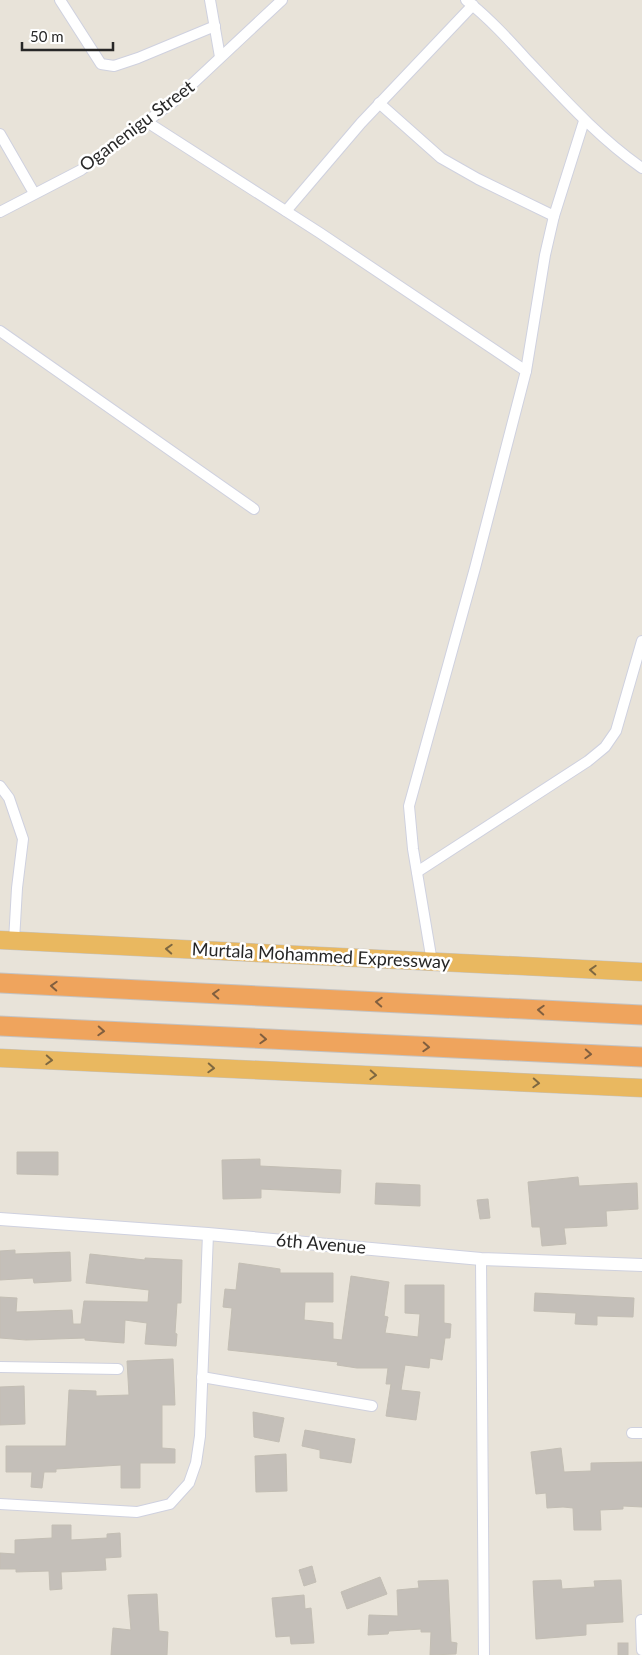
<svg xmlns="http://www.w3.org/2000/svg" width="642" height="1655" font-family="Lato,sans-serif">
	<rect width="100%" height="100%" fill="#e8e3d9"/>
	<g fill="#c4bfb9" stroke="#c3beb4">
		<path d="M17 1152H58V1175L17 1174Z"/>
		<path d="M260 1159V1166L341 1170 340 1193 261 1189V1198L223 1199 222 1160Z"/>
		<path d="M578 1177 579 1186 637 1183 638 1209 606 1211 607 1226 564 1228 566 1244 542 1246 540 1227H532L528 1182Z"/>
		<path d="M376 1183 420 1185V1206L375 1204Z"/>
		<path d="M488 1199 490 1218 480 1219 477 1200Z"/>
		<path d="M15 1250V1254L70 1252 71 1281 34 1283 33 1278 0 1280V1251Z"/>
		<path d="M90 1254 145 1260V1258L182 1260 181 1303H177L175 1333 177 1334 176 1346 145 1344 147 1323 125 1320 124 1343 85 1340V1338L26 1340 0 1338V1297L17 1298 16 1312 72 1310 73 1324H81L84 1301 148 1302 149 1290 86 1283Z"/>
		<path d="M239 1263 280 1269V1273H333V1302H305L304 1320 333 1323V1339L342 1340 351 1276 389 1282 384 1316 388 1317 385 1333 418 1337 420 1314 405 1313V1285H444V1323L451 1324 450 1338H445L442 1360 430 1358 429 1368 405 1365 401 1390 420 1392 416 1420 386 1416 391 1384H386L388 1368H357L337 1365 338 1362 228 1350 232 1308 223 1307 225 1289 236 1290Z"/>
		<path d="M535 1293 634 1298 633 1317 597 1316V1325L575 1324 576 1313 534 1311Z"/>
		<path d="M173 1359 175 1405H162V1448L175 1449V1463H140V1488H121V1465L56 1469V1472H44L42 1488 31 1487 32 1472H6V1446H66L69 1390 96 1391V1396L129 1395 127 1361Z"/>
		<path d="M24 1386 25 1424 0 1425V1387Z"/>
		<path d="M253 1412 284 1418 279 1442 254 1437Z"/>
		<path d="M305 1430 355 1439 351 1463 320 1458V1450L302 1446Z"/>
		<path d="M561 1448 564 1472 591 1471V1463L642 1462V1507L623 1506V1509L600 1510 601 1530H574L573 1508 563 1507 547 1508 546 1493 536 1494 531 1452Z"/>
		<path d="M286 1454 287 1491 256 1492 255 1456Z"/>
		<path d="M52 1525H71V1540L107 1538V1534L120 1533 121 1557 105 1558 106 1570 61 1572 62 1589 50 1590 49 1571 16 1572V1569H0V1553L15 1554V1540L52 1538Z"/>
		<path d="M312 1566 316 1582 304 1586 299 1570Z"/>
		<path d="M380 1577 387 1594 347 1609 341 1592Z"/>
		<path d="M448 1580 451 1642 457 1643 456 1654 430 1655 431 1632H421V1629L389 1631 388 1634 368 1635 369 1615 398 1616 397 1590 419 1588 418 1581Z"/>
		<path d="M561 1580 562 1589 595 1587 594 1581 621 1580 623 1622 586 1624V1635L536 1639 533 1581Z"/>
		<path d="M157 1594 159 1631 168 1632 167 1655H111L113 1628 131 1630 128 1595Z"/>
		<path d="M304 1595 305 1609 311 1608 314 1643 291 1644 290 1636 276 1637 272 1598Z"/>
		<rect x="618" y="1643" width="10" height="12"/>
	</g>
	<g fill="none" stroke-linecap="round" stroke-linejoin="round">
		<g stroke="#cfd1df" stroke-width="12">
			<g id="minor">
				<path d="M60 0 101 64 114 66 138 58 215 26"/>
				<path d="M210 0 220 57"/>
				<path d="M466 0C489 18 509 40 528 61 564 99 599 138 642 168"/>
				<path d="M379 103 441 158 478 179 554 216"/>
				<path d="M147 122 320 233 526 371"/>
				<path d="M0 134 34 193"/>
				<path d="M286 211 361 123 473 5"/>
				<path d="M0 212 81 170 173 102 282 0"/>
				<path d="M0 331 254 509"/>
				<path d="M0 786 9 798 23 839 17 888 14 941"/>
				<path d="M417 872 588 761 605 747 616 731 642 641"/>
				<path d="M432 962 413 849 409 806 475 568 526 371 545 255 554 216 584 121"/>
				<path d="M481 1259 484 1655"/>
				<path d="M0 1367 118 1369"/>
				<path d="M202 1377 372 1406"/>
				<path d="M632 1433H642"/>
				<path d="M0 1504 137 1512 170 1504 189 1483 196 1463 200 1436 208 1234"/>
				<path d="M641 1620 642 1650"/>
			</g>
		</g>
		<g stroke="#cfd1df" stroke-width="14">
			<path id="tertiary" d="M0 1219 208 1234 481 1259 642 1265"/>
		</g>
		<g stroke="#c3c3c3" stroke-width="19">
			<g id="trunk">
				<path d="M0 940 642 972"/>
				<path d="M0 1058 642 1088"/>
			</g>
		</g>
		<g stroke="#c3c3c3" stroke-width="21">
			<g id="motorway">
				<path d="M0 983 642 1015"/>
				<path d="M0 1026 642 1057"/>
			</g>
		</g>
		<use href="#minor" stroke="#fff" stroke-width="10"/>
		<use href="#tertiary" stroke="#fff" stroke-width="12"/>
		<use href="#trunk" stroke="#e9b860" stroke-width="18"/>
		<use href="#motorway" stroke="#efa45d" stroke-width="19"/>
	</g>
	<defs><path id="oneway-chevron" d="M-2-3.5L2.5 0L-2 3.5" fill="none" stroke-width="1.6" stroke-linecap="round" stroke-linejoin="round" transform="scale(1.25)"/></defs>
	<g stroke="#7e6841">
		<use href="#oneway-chevron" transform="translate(169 949) rotate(-177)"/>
		<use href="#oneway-chevron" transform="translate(593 970) rotate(-177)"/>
		<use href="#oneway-chevron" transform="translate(49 1060) rotate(3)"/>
		<use href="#oneway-chevron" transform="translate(211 1068) rotate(3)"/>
		<use href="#oneway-chevron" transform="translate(373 1075) rotate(3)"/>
		<use href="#oneway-chevron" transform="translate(536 1083) rotate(3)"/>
	</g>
	<g stroke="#815f3f">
		<use href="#oneway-chevron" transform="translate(54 986) rotate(-177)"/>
		<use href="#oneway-chevron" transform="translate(216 994) rotate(-177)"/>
		<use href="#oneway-chevron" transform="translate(379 1002) rotate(-177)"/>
		<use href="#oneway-chevron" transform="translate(541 1010) rotate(-177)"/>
		<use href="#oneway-chevron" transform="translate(101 1031) rotate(3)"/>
		<use href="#oneway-chevron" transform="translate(263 1039) rotate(3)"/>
		<use href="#oneway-chevron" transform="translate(426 1047) rotate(3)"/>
		<use href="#oneway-chevron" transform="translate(588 1054) rotate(3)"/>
	</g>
	<g text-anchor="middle" stroke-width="5" stroke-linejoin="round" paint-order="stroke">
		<g font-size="18" fill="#272727" stroke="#fff">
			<text transform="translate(137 126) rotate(-37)" y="6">Oganenigu Street</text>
			<text transform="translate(321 956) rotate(3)" y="6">Murtala Mohammed Expressway</text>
			<text transform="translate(321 1244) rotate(5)" y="6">6th Avenue</text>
		</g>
	</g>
	<path d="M22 42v8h91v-8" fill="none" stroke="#272727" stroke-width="2.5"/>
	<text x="30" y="42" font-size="15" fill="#272727" stroke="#ffffff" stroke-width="4" paint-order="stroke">50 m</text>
</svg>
